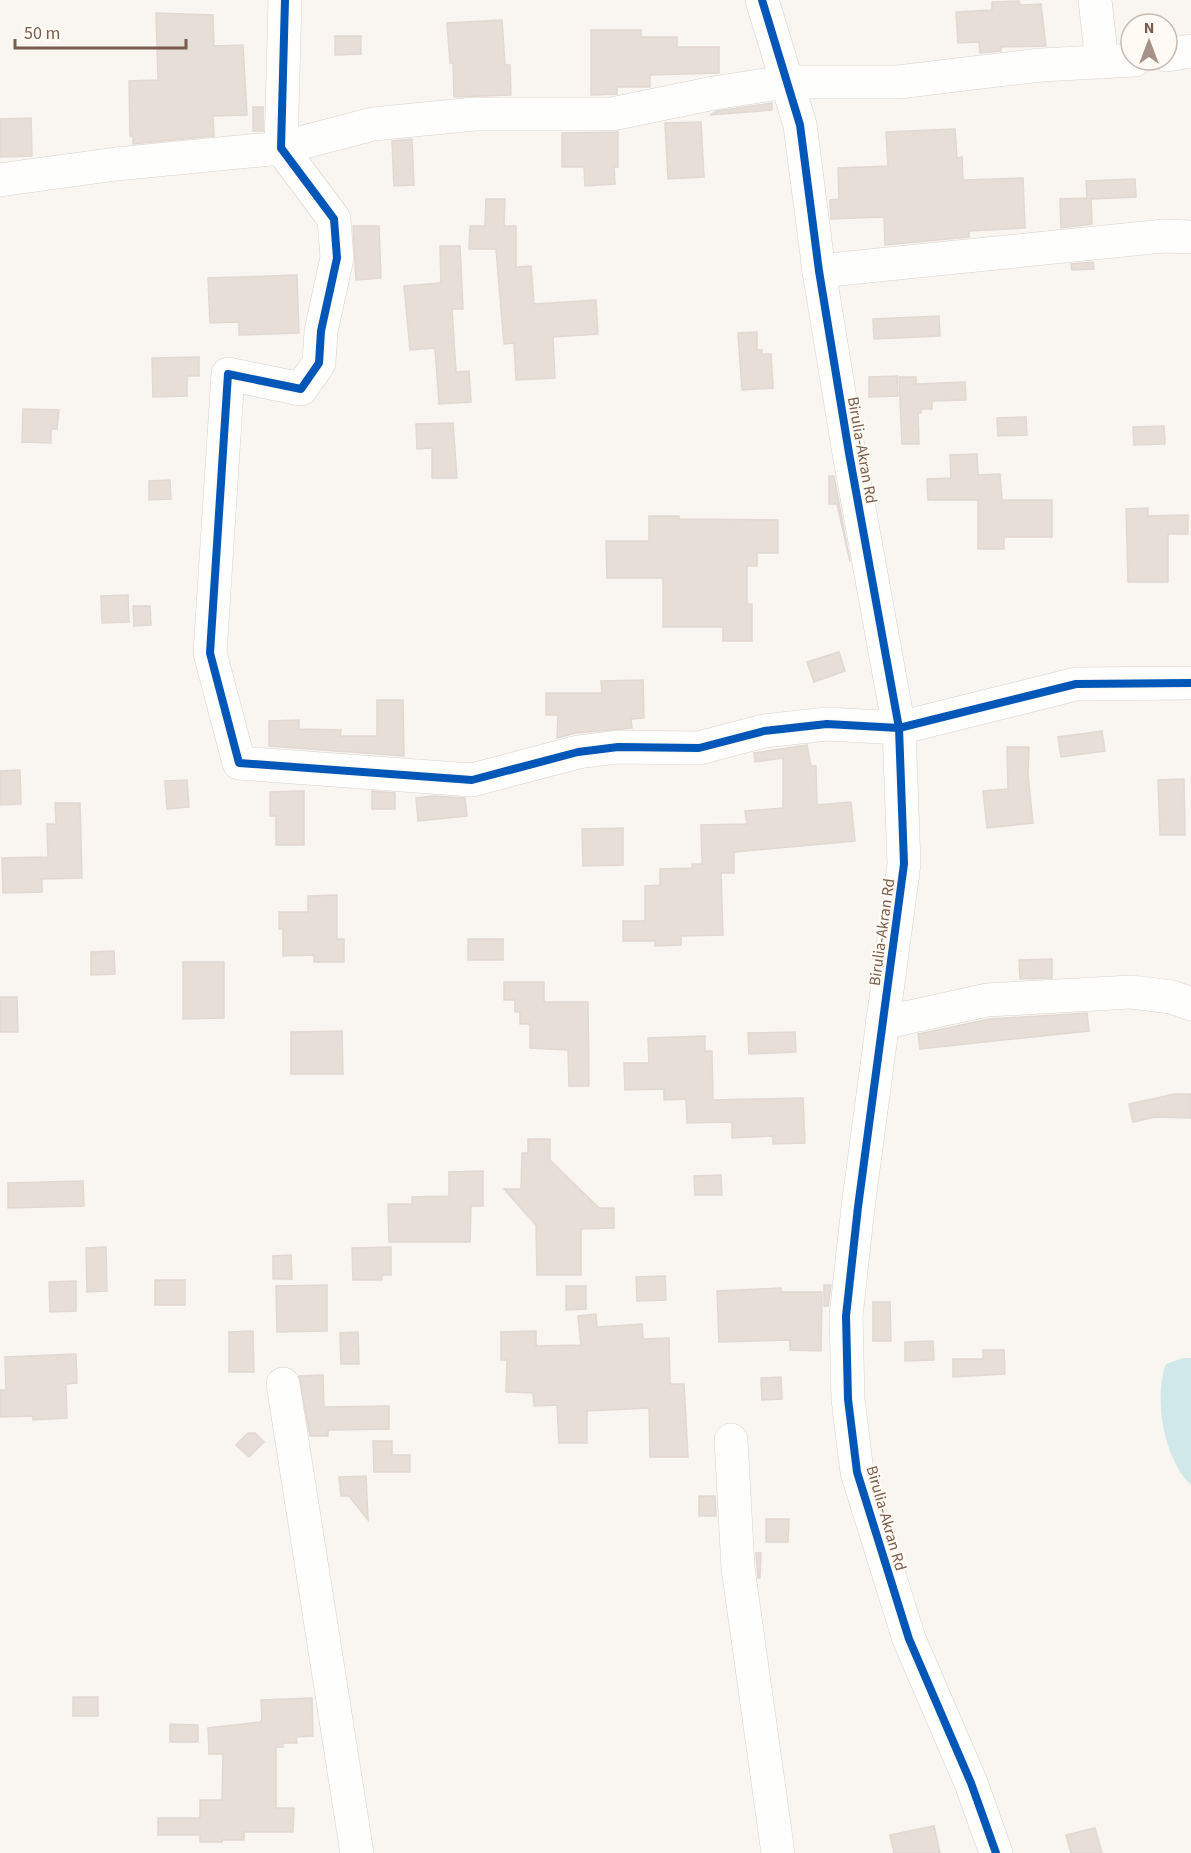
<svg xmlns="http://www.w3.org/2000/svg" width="1191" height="1853" font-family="'Source Sans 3',sans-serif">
	<rect width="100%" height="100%" fill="#f9f5f0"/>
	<path fill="#d0e8ea" d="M1183 1358H1191V1485C1164 1460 1153 1398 1166 1364Z"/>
	<g fill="#e6ded7" stroke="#e2d8d2" stroke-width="1.5">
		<path d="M1019 1 1020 5 1041 4 1046 46 1001 47V51L980 53 979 42 958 43 956 12 992 10V2Z"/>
		<path d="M156 13 213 15 214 46 243 45 247 115 213 116 214 136 133 144V136H130L129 81 158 80Z"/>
		<path d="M502 20 505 65H510L511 95 454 97 453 63H450L447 23Z"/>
		<path d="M591 30H641V37H677V47H719V73L650 75V87H617V94L591 95Z"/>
		<path d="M335 36H361V54L335 55Z"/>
		<path d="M772 103V110L710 115 717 111Z"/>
		<rect x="253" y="107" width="10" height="24"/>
		<path d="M31 118 32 156 0 157V119Z"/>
		<path d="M701 122 704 177 668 179 665 123Z"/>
		<path d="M955 129 957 158 962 157 963 180 1023 178 1025 228 969 231V237L885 245 884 217 831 219 830 200 839 199 838 168 888 166 886 132Z"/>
		<path d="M618 132V167H614L615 184 585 186 584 167H562V133Z"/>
		<path d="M412 139 414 185 394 186 392 141Z"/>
		<path d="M1135 179 1136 197 1091 199 1092 224 1061 228 1060 199 1087 198 1086 181Z"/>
		<path d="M486 199H505L504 226H516V267L531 266 534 304 596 300 598 334 553 337 555 378 516 380 514 343 504 344 496 249H469L470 226H485Z"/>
		<path d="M353 226H379L381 278 356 280Z"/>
		<path d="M440 246H460L463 309H452L456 372 469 371 471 402 439 404 435 348 410 350 404 286 441 283Z"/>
		<path d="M1093 262 1094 269 1072 270 1071 264Z"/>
		<path d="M297 275 299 333 239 335V323L236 322 210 323 208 278Z"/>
		<path d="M939 316 940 336 874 339 873 319Z"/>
		<path d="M757 332V350H762V354H771L773 388 742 390 738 333Z"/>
		<path d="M199 357V376H187V396L153 397 152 358Z"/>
		<path d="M897 376 898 396 869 397V377Z"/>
		<path d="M899 377H916V384L965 382 966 400 932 401V409H921V413H918L919 444H902Z"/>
		<path d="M23 409 59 410 57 429H51V443L22 442Z"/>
		<path d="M1026 417 1027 435 998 436 997 418Z"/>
		<path d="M453 423 457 478H432V448L417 449 416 424Z"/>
		<path d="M1164 426 1165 444 1134 445 1133 427Z"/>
		<path d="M977 454 978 475 1000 474 1002 500H1052V537H1004V549H978V500H928L927 479 951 478 950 455Z"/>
		<path d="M829 476H834L850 562 837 504H829Z"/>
		<path d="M170 480 171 499 149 500V481Z"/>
		<path d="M1148 508V516L1188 515V534H1168V582H1128L1126 509Z"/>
		<path d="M649 516H679V519L778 520V553H757V566H747V604H752V641H723V627H663V578H607L606 541H649Z"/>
		<path d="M128 595 129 622 102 623 101 596Z"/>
		<path d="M133 606H150L151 625 134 626Z"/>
		<path d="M839 652 845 671 814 682 807 662Z"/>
		<path d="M643 680 644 718 631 719 632 728 576 733 557 738 558 715H546V693H602L601 681Z"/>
		<path d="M377 700H403L404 756 269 746V721L299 720V729L341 730 340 736H377Z"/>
		<path d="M1102 731 1105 751 1061 757 1058 737Z"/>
		<path d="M807 745 811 766H816L817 805 851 802 855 841 734 852V873H721L723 935 681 936V945L655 946V941H623V921H645V886L660 885V869L692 868V864H702L701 825 747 824 745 811 783 808V758L755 762 754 753Z"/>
		<path d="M1007 747H1029L1028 775 1033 823 987 828 983 791 1008 789Z"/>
		<path d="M20 770 21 804 0 805V771Z"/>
		<path d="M1184 779 1185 835H1160L1158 780Z"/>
		<path d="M187 780 189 807 167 809 165 781Z"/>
		<path d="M304 791V845H276V816H270V792Z"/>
		<path d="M372 791 395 793V809H372Z"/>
		<path d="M434 796 465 798 467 816 418 821 416 798Z"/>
		<path d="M55 803H80L82 878 42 879V892L3 893 2 858 48 857 47 824H56Z"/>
		<path d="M623 828V865L583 866 582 829Z"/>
		<path d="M337 895V939H344V962H314V955L283 956V929H279V912H308V896Z"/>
		<rect x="468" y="939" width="35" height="21"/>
		<path d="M114 951 115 974 91 975V952Z"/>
		<path d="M1052 959V978L1020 979 1019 960Z"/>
		<path d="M183 962H224V1018L183 1019Z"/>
		<path d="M504 982H544V1002H588L589 1086H569L568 1050 530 1048V1024H520V1012H515V1000H504Z"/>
		<path d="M0 997H17L18 1032H0Z"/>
		<path d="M1087 1013 1089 1031 920 1049 918 1034 990 1019Z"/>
		<path d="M342 1031 343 1074H291V1032Z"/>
		<path d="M795 1032 796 1052 749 1054 748 1033Z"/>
		<path d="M705 1036V1051H712L713 1100 803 1098 805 1143 773 1144V1136L732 1138V1122L687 1123 686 1099 664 1100V1089L625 1090 624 1063H649L648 1038Z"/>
		<path d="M1175 1094H1191V1118L1155 1117 1133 1122 1129 1104Z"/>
		<path d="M528 1139H550V1160L599 1208H614V1228L581 1229V1275H537L536 1225 504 1189H521L522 1153H528Z"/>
		<path d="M483 1171V1206H471L470 1242H389L388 1204H412V1197L449 1196V1172Z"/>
		<path d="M721 1175 722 1195H695L694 1176Z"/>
		<path d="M83 1181 84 1206 8 1208V1183Z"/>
		<path d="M106 1247 107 1291 87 1292 86 1248Z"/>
		<path d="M391 1247V1275H382V1280H353L352 1248Z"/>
		<path d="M291 1255 292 1279H273V1256Z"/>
		<path d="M665 1276 666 1300 637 1301 636 1277Z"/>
		<rect x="155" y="1280" width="30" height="25"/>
		<path d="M76 1281V1311L50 1312 49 1282Z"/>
		<path d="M327 1285V1331L277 1332 276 1286Z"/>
		<path d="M824 1285H831L828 1306H824Z"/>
		<path d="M566 1286H586V1309L566 1310Z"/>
		<path d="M781 1288V1292H822L821 1351 790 1350V1340L719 1342 717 1291Z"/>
		<path d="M873 1302H890L891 1341H873Z"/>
		<path d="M596 1314 597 1327 642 1324 643 1339 669 1338 670 1384H684L688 1457H650L649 1408 587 1411V1443H559L557 1405 534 1406 533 1393 506 1392 507 1360H501V1332L536 1331V1346L581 1345 578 1316Z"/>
		<path d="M253 1331 254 1372H229V1332Z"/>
		<path d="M358 1332 359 1364H341L340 1333Z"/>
		<path d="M933 1341 934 1360 905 1361V1342Z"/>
		<path d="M983 1350H1004L1005 1374 953 1377V1359H983Z"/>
		<path d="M76 1354 77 1383 66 1384 67 1418 33 1420V1416L0 1417V1390H6L5 1357Z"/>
		<path d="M323 1375 324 1407 389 1406V1429L328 1430V1436H310L299 1376Z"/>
		<path d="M781 1377 782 1399 762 1400 761 1378Z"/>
		<path d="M248 1433H255L264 1442 249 1457 236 1445Z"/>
		<path d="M373 1441H392V1455H410V1472H374Z"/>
		<path d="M366 1476 368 1520 349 1496H341L339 1477Z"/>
		<path d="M699 1496H715L716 1516H699Z"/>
		<path d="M766 1519H789L788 1542H766Z"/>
		<path d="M756 1553H761L760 1578H758Z"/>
		<rect x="73" y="1697" width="25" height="19"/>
		<path d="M312 1698 313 1736 296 1737 297 1743H283V1747H276V1808H294L293 1832H244V1840H222V1842H200V1835H158V1818H200V1800H222L223 1754H209L208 1728 260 1722 262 1720 261 1700Z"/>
		<path d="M170 1724 198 1725V1742H170Z"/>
		<path d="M934 1826 940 1853H894L890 1835Z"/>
		<path d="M1095 1828 1102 1853H1071L1066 1835Z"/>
	</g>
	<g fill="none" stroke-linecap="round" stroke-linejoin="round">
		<g stroke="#d7d1cb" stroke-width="34">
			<g id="minor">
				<path d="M285 0 281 148 334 219 337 258 321 331 319 363 301 389 228 374 210 653 239 763 472 780 578 752 618 747 699 748 764 731 827 724 899 728 1076 684 1191 683"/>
				<path d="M762 0 800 125 819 271 849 453 899 728 904 864 858 1207 846 1316 848 1399 857 1472 909 1639 971 1783 996 1853"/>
				<path d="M1095 0 1102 62"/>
				<path d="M1167 55 1191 51"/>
				<path d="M0 180 116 164 281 148 373 124 475 114H612L714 93 785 82H898L1041 65 1135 60"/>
				<path d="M819 271 1164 236 1191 237"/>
				<path d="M882 1023 987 1000 1131 992 1172 997 1191 1004"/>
				<path d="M283 1384 357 1853"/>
				<path d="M731 1440 738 1568 778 1853"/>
			</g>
		</g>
		<use href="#minor" stroke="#fefefd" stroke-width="33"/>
		<g stroke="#fffaf3" stroke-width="11">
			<g id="cycleway">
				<path d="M285 0 281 148 334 219 337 258 321 331 319 363 301 389 228 374 210 653 239 763 472 780 578 752 618 747 699 748 764 731 827 724 899 728 1076 684 1191 683"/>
				<path d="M762 0 800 125 819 271 849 453 899 728 904 864 858 1207 846 1316 848 1399 857 1472 909 1639 971 1783 996 1853"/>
			</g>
		</g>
		<use href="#cycleway" stroke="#0057b8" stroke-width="8"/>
	</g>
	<g text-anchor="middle" stroke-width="4.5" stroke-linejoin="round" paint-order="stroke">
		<g font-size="16" fill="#7a5c4d" stroke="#fffaf3">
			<text transform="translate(863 450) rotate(80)" y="6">Birulia-Akran Rd</text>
			<text transform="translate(881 932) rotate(-82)" y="6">Birulia-Akran Rd</text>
			<text transform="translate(887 1518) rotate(74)" y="6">Birulia-Akran Rd</text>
		</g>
	</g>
	<g transform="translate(1149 42)"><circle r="28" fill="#fffaf3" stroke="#cabbb1" stroke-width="1.5"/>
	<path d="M0-4.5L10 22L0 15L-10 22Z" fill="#a69286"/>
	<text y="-9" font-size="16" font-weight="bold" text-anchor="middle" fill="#7a5c4d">N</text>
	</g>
	<path d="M15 39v9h171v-9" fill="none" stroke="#7a5c4d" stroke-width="3"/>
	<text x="24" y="39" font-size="18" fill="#7a5c4d" stroke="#fffaf3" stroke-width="4.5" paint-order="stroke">50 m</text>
</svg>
